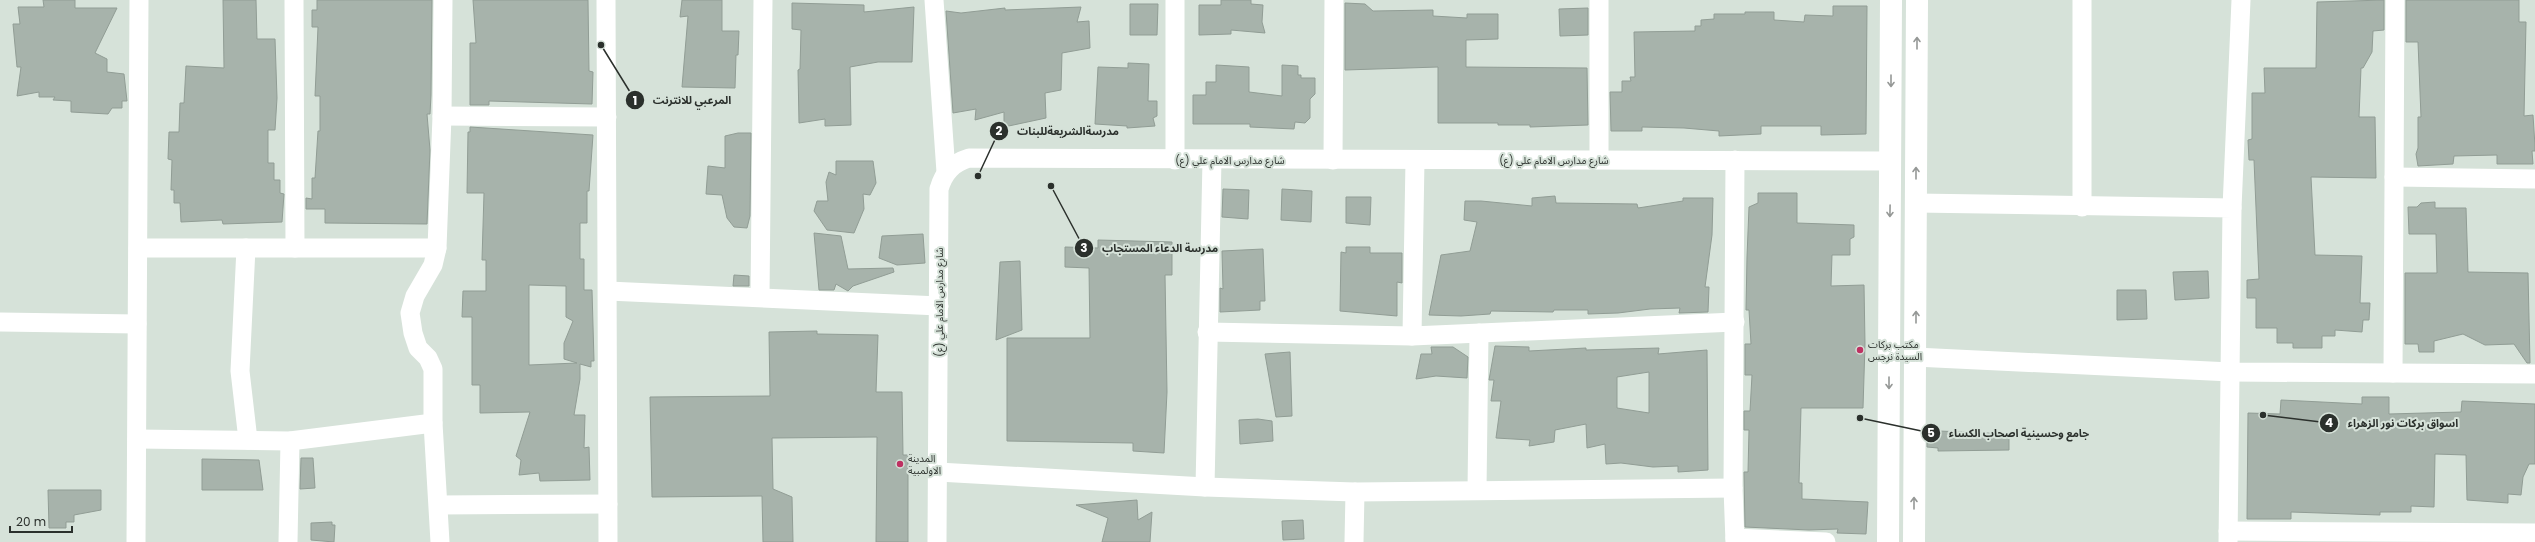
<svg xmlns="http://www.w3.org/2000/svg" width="2535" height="542" font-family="Poppins,'Noto Sans Arabic',sans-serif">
	<rect width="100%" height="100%" fill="#d6e2d9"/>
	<g fill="#a7b3ab" stroke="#919d95" fill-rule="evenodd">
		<path d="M43 0H75V8H117L95 53 107 59V72L124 74 127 101H122V108H112L108 114 71 112V101L53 100 55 97H39V92L17 96 21 67H17L13 24H20L18 7H44Z"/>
		<path d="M223 0H256L257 39H275L277 98 275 130H268V163H274V180H280V193L284 194 282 222 223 224 222 220 181 222 180 203H174V190H171L172 160 168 159 169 132H179L180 103H184L186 66 224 68Z"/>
		<path d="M317 0H432L431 95 430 114H427L430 150 427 224 325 223V209H306V198L312 199V178H315L318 131H320V96H315L318 27H312V10H317Z"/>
		<path d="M473 0H588L589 71 593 72 592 104 489 101V105H470V43H476Z"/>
		<path d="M682 0H722V31H739L738 55H736L735 88 682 87 688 16 680 17Z"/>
		<path d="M1221 0H1251V4L1263 5 1262 22 1265 33 1231 30V34L1199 35V5H1221Z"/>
		<path d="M2384 0V30L2373 31 2372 52 2363 68H2361L2359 117H2375L2376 178 2311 177 2315 255 2362 256 2360 303H2370L2369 320H2363L2362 332 2335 330V336H2322V348H2293V343H2277V328H2256V298H2247V280L2259 279 2254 160H2249L2248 140 2252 139V93H2265L2264 68H2316L2317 2Z"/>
		<path d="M2406 0H2519V22H2526L2524 116 2533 115 2535 146V151H2532L2533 164H2497V155L2454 156 2453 164 2418 166 2416 154 2418 148V117H2421L2418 42H2406Z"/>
		<path d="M792 3 864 5V12L914 7 912 62H878L850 67 851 125 825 126V119L799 123 798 70 800 69 801 30 792 29Z"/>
		<path d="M1345 3 1365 4 1373 11 1433 10V16L1467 18V14H1498V39L1466 40V67L1587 68 1588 125 1530 127V125H1498V123H1438V67L1345 70Z"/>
		<path d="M1130 4H1158L1157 35H1130Z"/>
		<path d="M1833 6H1867L1866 134 1821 135V126H1761V134L1719 136V131L1684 128 1642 127V131H1611L1610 92H1622V81H1631L1630 77H1635L1634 32 1695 31V26H1701V20L1714 19V14H1745V12H1774V20L1804 22 1805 15 1833 16Z"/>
		<path d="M1081 7 1077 22 1089 21 1090 48 1062 53 1061 90 1045 93 1046 118 1004 127V112L975 120 976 109 953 113 946 11 961 13 1005 8V10Z"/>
		<path d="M1588 8V35L1560 36 1559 9Z"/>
		<path d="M1128 63 1149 64 1148 101H1157V116L1153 118 1155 126 1127 128V126L1095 124 1098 67 1128 68Z"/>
		<path d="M1216 65 1249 67V92L1282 96V65L1298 66V75H1301V78H1315V94L1310 99V118L1305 123 1295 122 1294 129 1250 127V124H1193V95H1206V82H1216Z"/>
		<path d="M470 127 593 135 589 191H587V223H580V259H584V290H592L594 361H591V367L580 364V379L574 415H585L584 448 589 447 590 480 540 481 539 473 519 475 521 460 516 456 530 412 480 413V385H472V317H462L463 291H486V260H482L484 193H467L468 132H470ZM529 285 566 286V317L573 321 564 343V359L577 363 529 365Z"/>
		<path d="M738 133H751L750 216 747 228 734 227 727 218 722 195 706 194 708 166 725 168V136Z"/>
		<path d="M836 161H873L876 183 870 195 863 194 864 209 854 233 827 230 814 211 817 201H828L826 182 829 172 836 175Z"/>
		<path d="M1223 189 1249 190 1248 219 1222 217Z"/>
		<path d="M1282 189 1312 191 1311 222 1281 220Z"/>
		<path d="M1758 193H1797V223L1854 225V237L1850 239V255H1832L1831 286 1864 285 1865 344 1863 408H1801L1799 483H1802V499L1868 502 1866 534 1837 533 1838 529 1809 530 1745 527 1744 472H1748L1749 430H1744V411H1750L1752 375H1745V344H1751L1749 310H1746L1747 257 1749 207 1758 203Z"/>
		<path d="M1555 196 1556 203 1637 204 1638 208 1683 201V198H1713L1712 235 1705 287H1709L1708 312 1679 313 1680 308 1650 309 1618 313 1588 314V310H1554L1553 312 1491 311 1490 314 1461 316 1429 315 1441 255 1470 251 1477 222 1464 220 1465 201H1481L1532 206V198Z"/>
		<path d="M1346 197H1371L1370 225 1346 223Z"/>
		<path d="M2435 202V208H2466L2468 272 2528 273 2530 363H2527L2514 344 2485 345 2463 334 2434 341V352H2419L2418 344H2405V273H2437L2436 234H2409L2408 207H2417L2421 203Z"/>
		<path d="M814 233 841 236 848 269 893 268 894 272 853 286 848 291 836 284 834 290H819Z"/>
		<path d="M923 234 925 263 897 265 879 258 882 236Z"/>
		<path d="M1098 240 1172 242V275H1165L1167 392 1164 453 1133 451V443L1007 441V338H1090L1089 268 1065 267V247L1098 248Z"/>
		<path d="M1346 247H1370V253H1402V283L1397 282V316L1340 311 1341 252 1346 253Z"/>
		<path d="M1263 249 1265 301H1260V310L1220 312V288L1223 289 1222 251Z"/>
		<path d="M1020 261 1022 330 996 340 1000 262Z"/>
		<path d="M2208 271 2209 298 2175 300 2173 272Z"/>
		<path d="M734 275 749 276V286H733Z"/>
		<path d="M2117 290H2146L2147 319 2117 320Z"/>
		<path d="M817 331V334L878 335 876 392H902L903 455H908V542H876L877 437 772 438 773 489 792 497 793 542H763L762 496 652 497 650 397 770 396 769 332Z"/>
		<path d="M1495 346 1529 347V351L1586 348V350L1659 348 1658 354 1707 350 1708 470 1678 472V466L1653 467 1621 463 1606 464 1605 444 1587 448 1586 424 1555 430 1554 442 1529 446 1530 440 1496 438 1501 401H1491L1494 380H1489ZM1649 372V413L1617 408V377Z"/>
		<path d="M1431 347H1453L1468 357 1467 378 1436 376 1416 379 1421 354H1432Z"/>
		<path d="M1290 352 1292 416 1276 417 1265 354Z"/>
		<path d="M2362 397H2389V414L2461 412 2462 401 2535 404V464H2529L2523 477 2521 495 2508 494V503L2467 500 2466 455 2435 454 2434 507 2411 506V512H2380V515L2291 512V519H2247L2248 413 2280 414 2281 400 2362 404Z"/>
		<path d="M1258 419 1272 421 1273 441 1240 444 1239 420Z"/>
		<path d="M1939 431 2009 434V450L1938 451V448L1927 447V432Z"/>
		<path d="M301 458H313L315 488 300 489Z"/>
		<path d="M202 459 259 460 263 490H202Z"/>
		<path d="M48 490H101V510L74 515V522H66V528H49Z"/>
		<path d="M1137 500 1138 520 1152 512 1150 542H1102L1108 518 1076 505Z"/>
		<path d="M1303 520 1304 539 1283 540 1282 521Z"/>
		<path d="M332 522V525H335L334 542 311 540V523Z"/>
	</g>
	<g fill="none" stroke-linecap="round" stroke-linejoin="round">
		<g stroke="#fff" stroke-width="19">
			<path d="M294 0 295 248"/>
			<path d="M606 0 608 542"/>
			<path d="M934 0 946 172"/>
			<path d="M442 116 607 117"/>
			<path d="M1599 159V0"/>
			<path d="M1175 160V0"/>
			<path d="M1333 160 1334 0"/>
			<path d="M2394 177 2535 179"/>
			<path d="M1916 203 2232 208 2228 542"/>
			<path d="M2082 207V0"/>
			<path d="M2232 208 2241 0"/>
			<path d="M138 248H437"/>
			<path d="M246 248 240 371 248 440"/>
			<path d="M608 291 939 306"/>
			<path d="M760 296 763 0"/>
			<path d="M0 322 137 324"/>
			<path d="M1207 332 1412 336 1735 322"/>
			<path d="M1412 336 1415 160"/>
			<path d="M1915 357 2231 372 2535 374"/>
			<path d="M2393 373 2395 0"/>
			<path d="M137 439 290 441 433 423"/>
			<path d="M938 472 1205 487 1355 492 1733 488"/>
			<path d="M1205 487 1212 160"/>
			<path d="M1477 490 1479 333"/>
			<path d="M439 505 608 504"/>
			<path d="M2228 531 2535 533"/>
			<path d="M1735 538 1826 542"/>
			<path d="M136 542 139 0"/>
			<path d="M288 542 290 441"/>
			<path d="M440 542 433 423V369L428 358 418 348 413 333 410 313 415 296 433 265 437 248 442 116 443 0"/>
			<path d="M937 542 939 189C944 172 953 163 969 158L1890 161"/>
			<path d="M1354 542 1355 492"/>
			<path d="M1735 542 1733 488 1735 160"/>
		</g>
		<g stroke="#fff" stroke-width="22">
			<path d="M1888 542 1891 0"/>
			<path d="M1914 542 1917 0"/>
		</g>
	</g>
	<defs><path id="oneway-shaft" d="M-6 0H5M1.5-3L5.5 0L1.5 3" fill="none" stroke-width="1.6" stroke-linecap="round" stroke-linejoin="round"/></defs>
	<g stroke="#959896">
		<use href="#oneway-shaft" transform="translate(1917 43) rotate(-90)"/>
		<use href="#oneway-shaft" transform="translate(1891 81) rotate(90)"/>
		<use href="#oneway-shaft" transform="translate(1916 173) rotate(-90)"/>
		<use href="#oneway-shaft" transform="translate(1890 211) rotate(91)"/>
		<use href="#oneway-shaft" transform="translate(1916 317) rotate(-90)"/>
		<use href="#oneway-shaft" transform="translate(1889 383) rotate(90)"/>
		<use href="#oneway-shaft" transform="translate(1914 503) rotate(-90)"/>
	</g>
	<g fill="#be3162" stroke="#d6e2d9" stroke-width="1.5">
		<circle cx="1860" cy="350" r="4"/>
		<circle cx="900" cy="464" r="4"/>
	</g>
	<g text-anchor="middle" stroke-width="4" stroke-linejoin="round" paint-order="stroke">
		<g font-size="10" fill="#2b302c" stroke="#d6e2d9">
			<text x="1230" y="164">شارع مدارس الامام علي (ع)</text>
			<text x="1554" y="164">شارع مدارس الامام علي (ع)</text>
			<text transform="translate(939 302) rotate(-90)" y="4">شارع مدارس الامام علي (ع)</text>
		</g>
		<g font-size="10" fill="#2b302c" stroke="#d6e2d9" text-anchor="start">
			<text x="1868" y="348">مكتب بركات<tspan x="1868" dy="12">السيدة نرجس</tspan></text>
			<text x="908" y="462">المدينة<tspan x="908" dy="12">الاولمبية</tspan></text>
		</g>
	</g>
	<path fill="none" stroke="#2b302c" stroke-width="1.5" d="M601 45L635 100M978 176L999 131M1051 186L1084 248M2263 415L2329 423M1860 418L1931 433"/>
	<g fill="#2b302c" stroke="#d6e2d9" stroke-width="1.5">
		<circle cx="601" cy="45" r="4"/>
		<circle cx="978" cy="176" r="4"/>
		<circle cx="1051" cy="186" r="4"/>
		<circle cx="2263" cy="415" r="4"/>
		<circle cx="1860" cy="418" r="4"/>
		<circle cx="635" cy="100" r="10"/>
		<circle cx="999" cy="131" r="10"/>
		<circle cx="1084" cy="248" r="10"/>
		<circle cx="2329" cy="423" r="10"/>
		<circle cx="1931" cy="433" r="10"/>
	</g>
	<g font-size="12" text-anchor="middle" font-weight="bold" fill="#fff">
		<text x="635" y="105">1</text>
		<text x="999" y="135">2</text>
		<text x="1084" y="252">3</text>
		<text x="2329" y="427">4</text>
		<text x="1931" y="437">5</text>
	</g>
	<g font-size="11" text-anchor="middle" font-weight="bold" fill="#2b302c" stroke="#d6e2d9" stroke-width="4" stroke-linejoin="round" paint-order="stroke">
		<text x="692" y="104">المرعبي للانترنت</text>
		<text x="1068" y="135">مدرسةالشريعةللبنات</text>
		<text x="1160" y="252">مدرسة الدعاء المستجاب</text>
		<text x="2403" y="427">اسواق بركات نور الزهراء</text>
		<text x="2019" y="437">جامع وحسينية اصحاب الكساء</text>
	</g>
	<path d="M10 526v6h62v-6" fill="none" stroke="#2b302c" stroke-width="2"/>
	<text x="16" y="526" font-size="12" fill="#2b302c" stroke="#d6e2d9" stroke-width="3" paint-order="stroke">20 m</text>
</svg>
